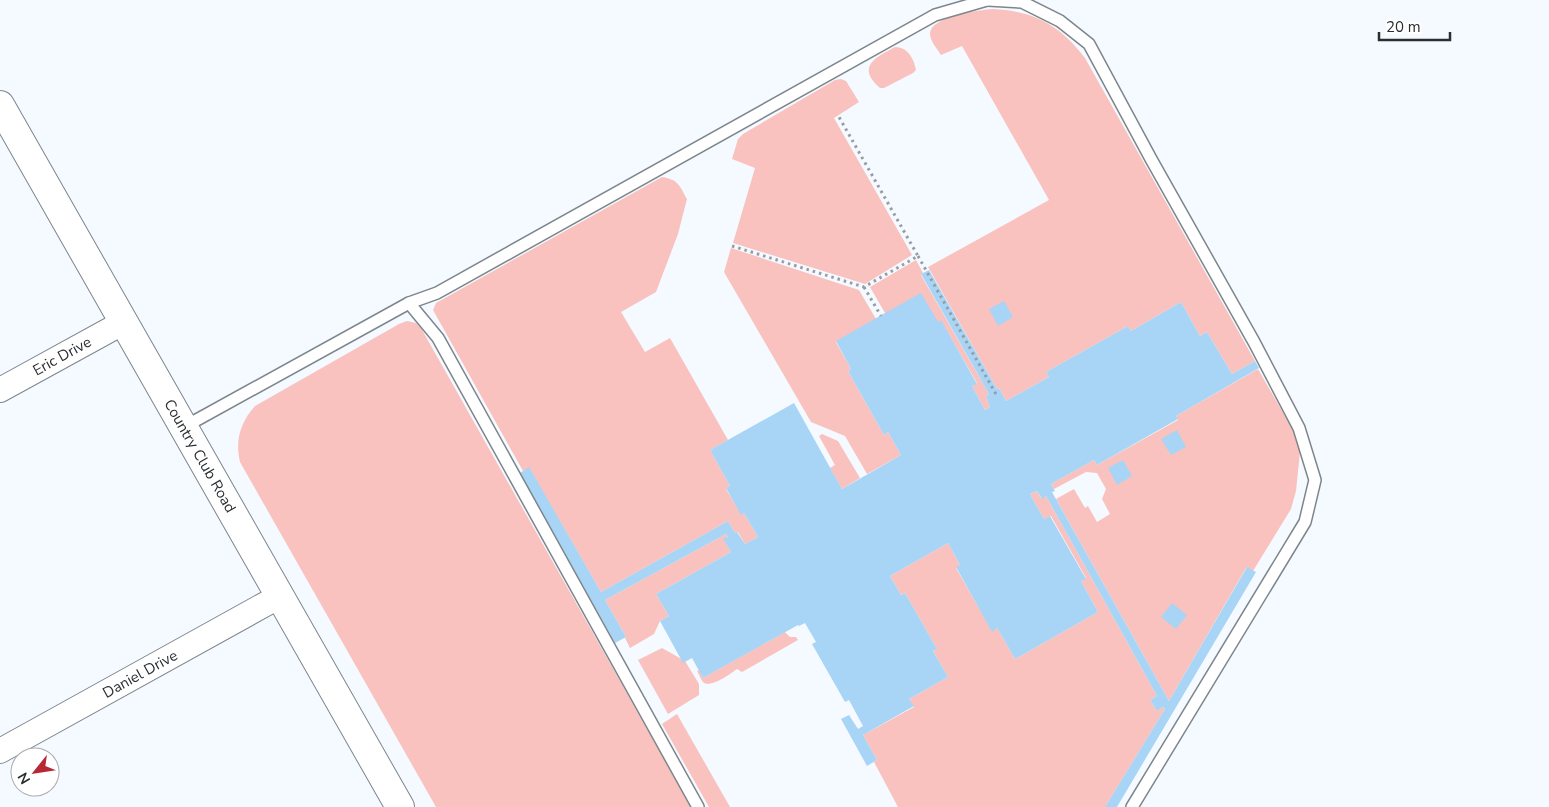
<svg xmlns="http://www.w3.org/2000/svg" width="1549" height="807" font-family="'Nunito Sans',sans-serif">
	<rect width="100%" height="100%" fill="#f4faff"/>
	<g fill="#f9c2bf">
		<path d="M993 9C1034 11 1060 25 1085 58L1255 361 1232 374 1207 332 1200 336 1181 302 1131 331 1128 326 1046 372 1049 377 1006 401 999 388 997 389 928 267 1049 200 962 46 941 55C938 50 930 41 930 34 930 16 980 10 993 9Z"/>
		<path d="M895 47C908 47 914 59 916 70L913 73 884 88H880C855 66 877 57 895 47Z"/>
		<path d="M841 79 846 81 859 102 834 118 912 255 865 284 733 243 755 168 732 159 738 139 743 134 835 80Z"/>
		<path d="M662 177C679 180 679 185 687 199L678 234 656 292 621 312 645 352 670 338 728 440 710 450 730 486 726 489 741 514 744 513 758 537 745 544 738 532 735 533 728 521 601 592 529 468 523 471 433 310 436 303Z"/>
		<path d="M731 248 859 290 876 319 836 342 851 369 848 371 884 435 888 432 901 455 867 474 845 436 811 422 724 272Z"/>
		<path d="M916 260 923 273 921 275 989 394 986 396 990 407 985 410 972 386 977 383 941 321 938 322 885 313 870 287Z"/>
		<path d="M407 321 416 323 421 328 691 807H436L240 462C235 440 240 423 255 406L399 324Z"/>
		<path d="M1258 369 1297 437 1300 452 1296 491 1291 509 1253 571 1246 568 1169 701 1056 499 1074 489 1085 508 1088 506 1097 522 1110 514 1102 499 1106 489 1097 473 1086 472 1054 489 1051 484 1094 460 1097 465 1178 420 1176 416Z"/>
		<path d="M822 434 838 441 860 478 842 489 830 468 835 465 819 436Z"/>
		<path d="M1037 491 1041 498 1046 496 1157 696 1150 700 1157 711 1163 707 1165 709 1105 807H898L874 762 877 760 863 735 914 707 909 699 948 677 933 651 937 649 905 593 901 595 890 576 948 543 960 565 956 568 992 631 997 628 1015 659 1098 612 1081 581 1086 578 1051 516 1044 519 1030 494Z"/>
		<path d="M726 534 728 537 724 540 731 552 656 594 669 616 660 621 654 634 630 648 625 638 626 637 605 600Z"/>
		<path d="M785 632 790 637H796L798 640 742 672 737 669C730 674 710 689 703 682 701 680 699 674 697 671L699 670 703 678Z"/>
		<path d="M662 648 685 661 699 684V695L668 714 638 660Z"/>
		<path d="M677 714 730 807H709L662 724Z"/>
	</g>
	<g fill="#a8d4f5">
		<path d="M929 270 997 389 999 388 1006 401 1049 377 1046 372 1128 326 1131 331 1181 302 1200 336 1207 332 1232 374 1255 361 1259 368 1176 416 1178 419 1097 465 1094 460 1051 484 1055 491 1052 492 1169 701 1247 567 1256 572 1117 807H1105L1165 709 1163 707 1157 711 1150 700 1157 696 1046 496 1042 499 1037 491 1030 494 1044 519 1050 516 1086 579 1081 581 1098 612 1015 659 997 628 992 632 956 567 960 565 948 543 890 576 901 595 905 593 937 649 933 651 948 677 909 699 914 706 863 735 877 760 867 766 841 719 849 715 858 729 863 726 849 700 845 702 812 644 816 642 805 623 799 626 798 625 703 678 692 658 683 663 660 621 669 616 656 594 731 552 723 539 728 537 726 534 605 600 626 637 615 643 520 473 529 467 601 592 728 521 735 533 737 532 745 544 758 537 744 513 741 515 726 488 730 486 710 450 794 403 842 489 901 455 888 432 884 435 848 371 851 369 836 341 885 313 921 293 938 322 941 320 977 384 972 386 985 410 990 407 986 396 989 394 921 274Z"/>
		<path d="M1004 301 1013 317 998 326 989 309Z"/>
		<path d="M1177 430 1186 447 1171 455 1161 439Z"/>
		<path d="M1123 460 1132 476 1117 485 1108 468Z"/>
		<path d="M1172 603 1187 615 1176 629 1161 617Z"/>
	</g>
	<g fill="none" stroke-linecap="round" stroke-linejoin="round">
		<g stroke="#7d868c" stroke-width="14">
			<g id="service">
				<path d="M988 0 1022 2 1060 21 1089 44 1151 159 1254 342 1299 428 1315 480 1305 522 1132 807"/>
				<path d="M409 303 438 338 698 807"/>
				<path d="M184 427 409 303 437 293 935 15 987 0"/>
			</g>
		</g>
		<g stroke="#7d868c" stroke-width="26">
			<g id="minor">
				<path d="M0 390 124 322"/>
				<path d="M0 751 280 596"/>
			</g>
		</g>
		<g stroke="#7d868c" stroke-width="30">
			<path id="tertiary" d="M0 105 400 807"/>
		</g>
		<g stroke="#989da1" stroke-width="3" stroke-dasharray="2.5 4" stroke-linecap="butt">
			<path d="M732 246 864 287 918 256 839 117"/>
			<path d="M918 256 997 396"/>
			<path d="M864 287 881 316"/>
		</g>
		<use href="#service" stroke="#fff" stroke-width="11"/>
		<use href="#minor" stroke="#fff" stroke-width="24"/>
		<use href="#tertiary" stroke="#fff" stroke-width="28"/>
	</g>
	<g text-anchor="middle" stroke-width="4" stroke-linejoin="round" paint-order="stroke">
		<g font-size="15" fill="#2a2e31" stroke="#fff">
			<text transform="translate(62 356) rotate(-29)" y="5">Eric Drive</text>
			<text transform="translate(200 456) rotate(60)" y="5">Country Club Road</text>
			<text transform="translate(140 674) rotate(-29)" y="5">Daniel Drive</text>
		</g>
	</g>
	<g transform="translate(35 772) rotate(240)"><circle r="24" fill="#ffffff" stroke="#aaabad"/>
	<path d="M0-4L9 19L0 12L-9 19Z" fill="#b82734"/>
	<text y="-8" font-size="14" font-weight="bold" text-anchor="middle" fill="#2a2e31">N</text>
	</g>
	<path d="M1379 32v8h71v-8" fill="none" stroke="#2a2e31" stroke-width="2.5"/>
	<text x="1386" y="32" font-size="15" fill="#2a2e31" stroke="#ffffff" stroke-width="4" paint-order="stroke">20 m</text>
</svg>
